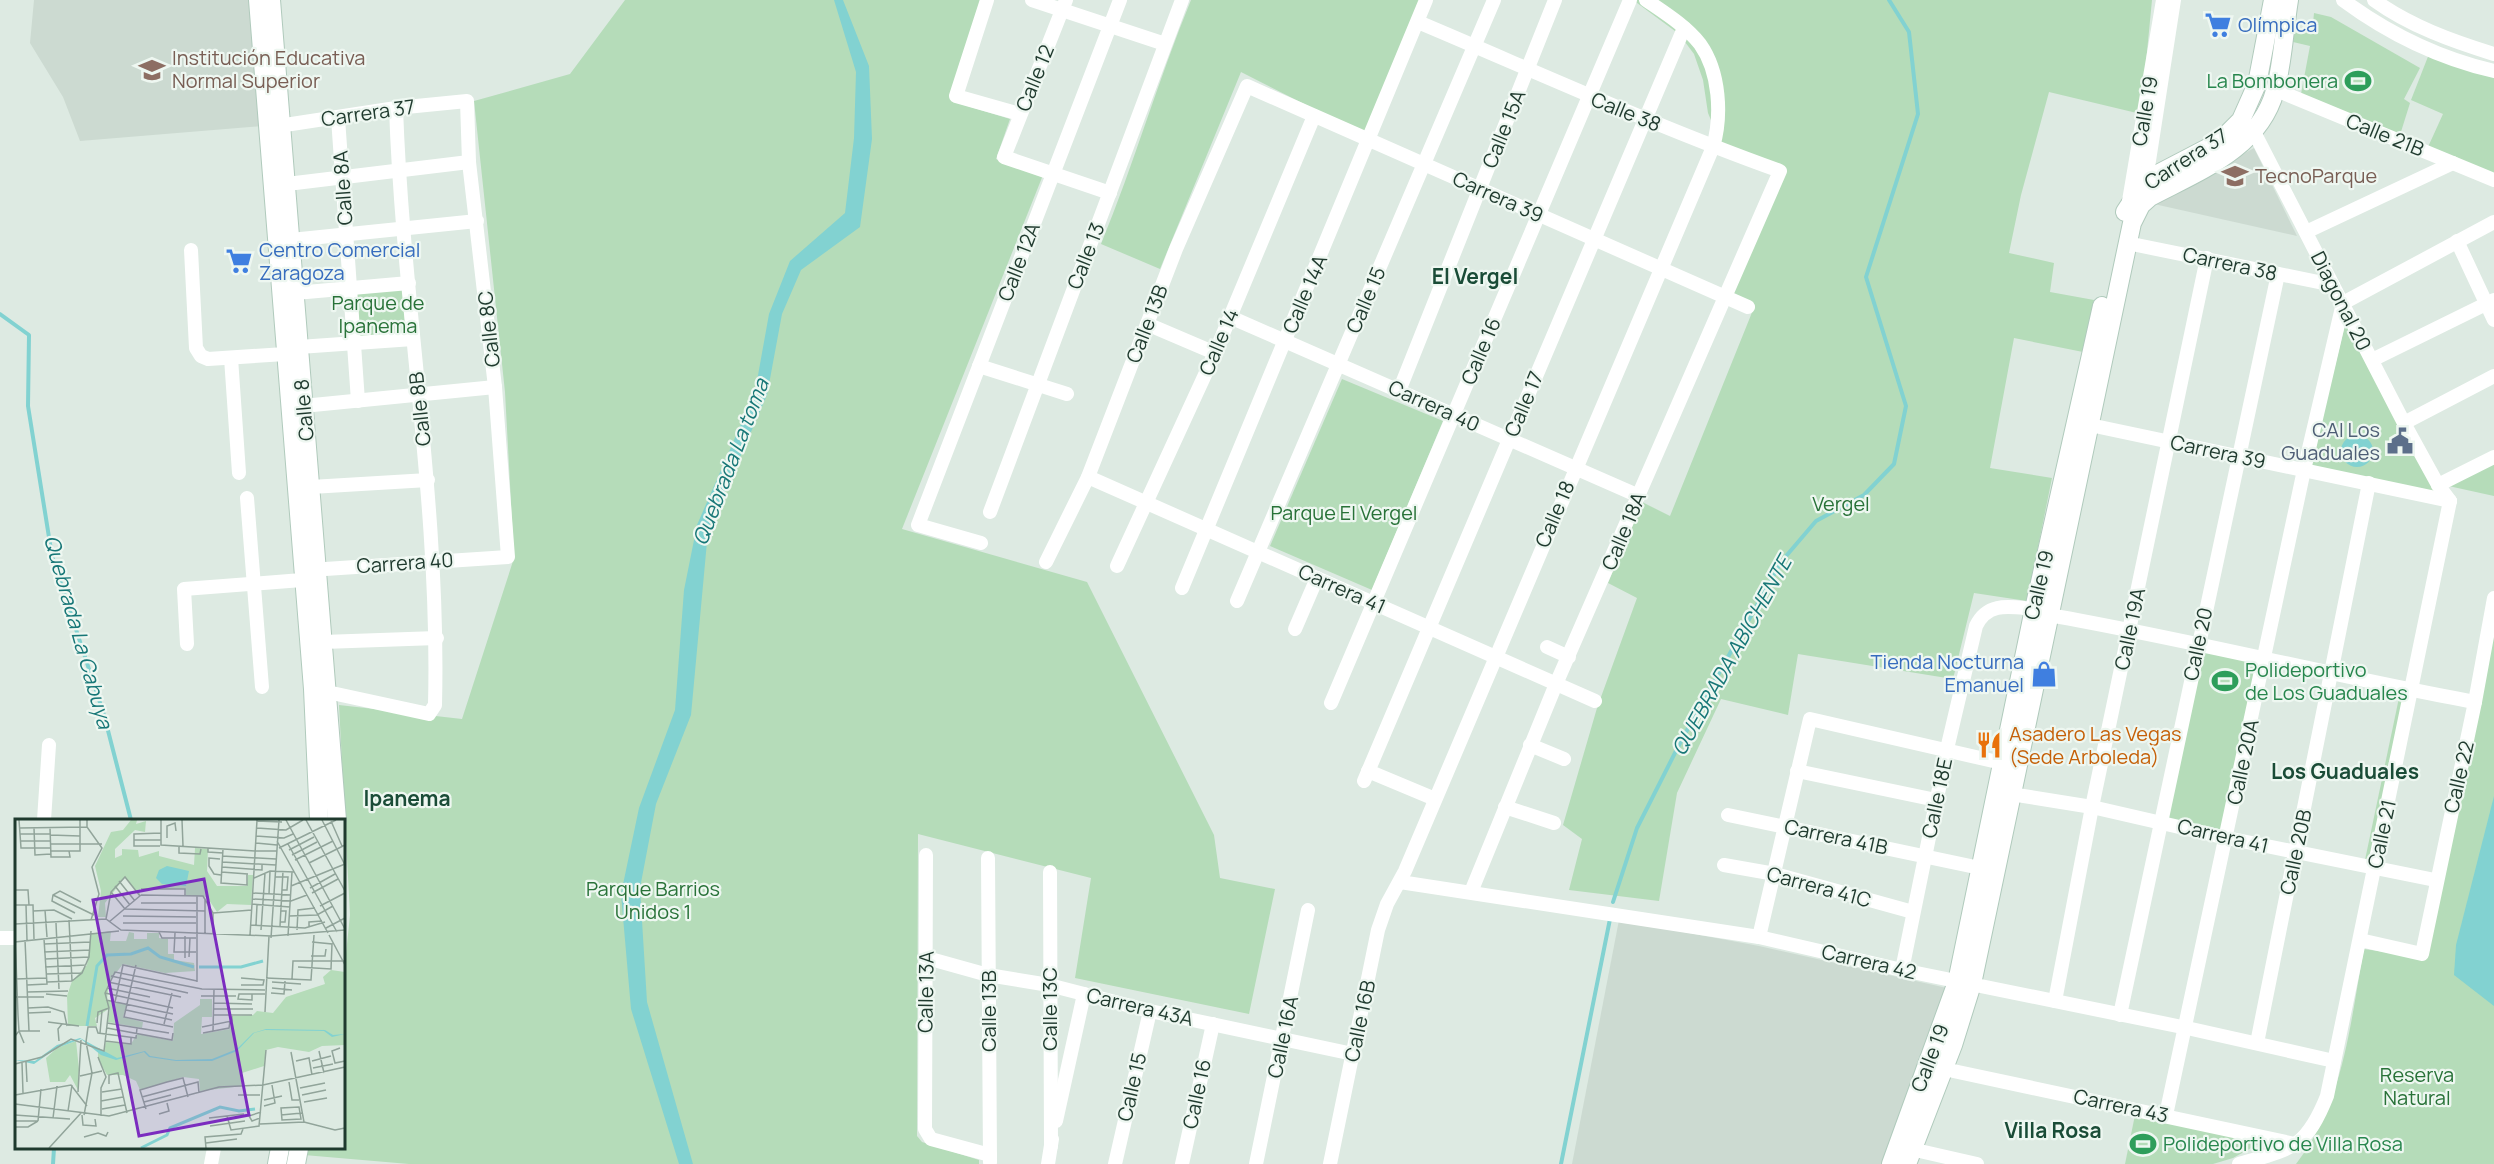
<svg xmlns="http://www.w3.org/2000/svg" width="2494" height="1164" font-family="Manrope,sans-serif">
	<rect width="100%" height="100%" fill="#ddeae2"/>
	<g fill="#ccdad1">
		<path d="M34 0H253L262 126 80 141 63 97 30 43Z"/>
		<path d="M2254 148 2297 236 2154 204Z"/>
		<path d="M1619 920 1759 946 1947 988 1883 1164H1572Z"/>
	</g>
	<g fill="#b5dcb9">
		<path d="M625 0H981L951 101 1010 119 996 159 1043 175 902 529 1087 582 1214 835 1220 878 1275 889 1249 1014 1075 978 1091 878 918 834 917 1136 922 1142 979 1160V1164H409L304 1155 305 1148H344V973L350 915 339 705 462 719 514 558 505 392 474 101 570 74Z"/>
		<path d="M1191 0H1422L1367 132 1310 107 1241 72 1160 269 1101 244C1134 164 1158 80 1191 0Z"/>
		<path d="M1633 0H2152L2141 114 2049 92 2021 195 2009 253 2054 263 2050 292 2094 300 2083 352 2014 338 1990 468 2052 478 2027 601 1974 593 1953 679 1798 654 1788 715 1721 699 1677 793 1659 901 1569 890 1582 839 1563 825 1597 708 1637 598 1608 583 1642 502 1670 516 1755 305 1730 295 1783 171 1721 144 1708 113 1703 80 1694 54 1679 34Z"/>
		<path d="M2314 13 2331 17 2420 68 2404 99 2410 103 2400 135 2301 94 2310 46 2293 42 2295 31 2312 33Z"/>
		<path d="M2429 54 2494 73V174L2428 147 2443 114 2411 100Z"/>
		<path d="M403 287 406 338 354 340 352 290Z"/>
		<path d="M2346 321 2438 494 2310 468Z"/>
		<path d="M1342 379 1443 421 1372 590 1270 546Z"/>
		<path d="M2494 460V496L2444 485Z"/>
		<path d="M2494 632V1164H2296C2344 1103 2350 1023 2364 949L2427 958 2458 792Z"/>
		<path d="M2198 647 2263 660 2224 831 2165 818Z"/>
		<path d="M2400 693 2407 695 2373 861 2365 860Z"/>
		<path d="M2135 1115 2262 1142 2233 1158 2213 1164H2125Z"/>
	</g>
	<g fill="#82d2d1">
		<path d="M834 0H843L869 66 872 139 860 227 801 270 782 314 767 395 708 531 691 715 656 804 640 888 647 1002 693 1164H679L631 1009 621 894 639 808 675 710 684 590 697 525 755 392 769 314 790 261 845 213 854 138 856 72Z"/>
		<circle cx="2357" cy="451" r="16"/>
		<path d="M2494 796V1006L2454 975 2456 945Z"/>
	</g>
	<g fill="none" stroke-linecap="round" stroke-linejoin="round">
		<g stroke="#82d2d1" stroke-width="4">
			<path d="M0 314 29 335 28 406 52 556 104 715 131 820"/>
			<path d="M1613 902 1637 828 1681 741 1781 562 1816 521 1864 495 1894 464 1906 406 1866 277 1918 114 1909 32 1889 0"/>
			<path d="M53 1164 54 1148"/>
			<path d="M1561 1164 1610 919"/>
		</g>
		<g stroke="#b0cabc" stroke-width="20">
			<g id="secondary">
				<path d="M258 0 313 689 319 820"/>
				<path d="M271 0 337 820"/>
				<path d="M2125 212 2146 180 2219 142 2241 120 2257 84 2273 0"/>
				<path d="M277 1164 280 1148"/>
				<path d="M296 1164 299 1148"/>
				<path d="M1891 1164 1957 982 2034 609 2102 306"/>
				<path d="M1907 1164 1953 1045 1972 984 2132 223 2141 205 2150 197C2199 171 2259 149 2275 91 2283 62 2284 30 2289 0"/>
			</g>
		</g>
		<g stroke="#fff" stroke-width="14">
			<path d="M987 0 956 96 1020 114"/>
			<path d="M1032 0 1165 44"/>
			<path d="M1066 0 1004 157 1110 193"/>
			<path d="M2343 0C2389 34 2438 58 2494 71"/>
			<path d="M2374 0C2410 26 2452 41 2494 54"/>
			<path d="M1418 22C1539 73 1657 127 1780 171L1556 684 1471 892"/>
			<path d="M2276 90 2494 180"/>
			<path d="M338 118 358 401"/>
			<path d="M2248 126 2254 132 2404 423 2438 485 2450 501"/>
			<path d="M272 127 396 108 467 101 469 162 495 387 508 557 310 570"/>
			<path d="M2146 180 2174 0"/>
			<path d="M287 184 469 162"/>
			<path d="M2129 201 2163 0"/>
			<path d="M2306 232 2453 163"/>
			<path d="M291 240 477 221"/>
			<path d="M2457 241 2494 320"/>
			<path d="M2127 243 2333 285"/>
			<path d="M191 250 196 348 201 356 208 359 285 354"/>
			<path d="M295 293 409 283"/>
			<path d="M1230 317 1639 496"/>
			<path d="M1147 324 1215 353"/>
			<path d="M299 347 413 339"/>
			<path d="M231 358 239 473"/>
			<path d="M2372 360 2494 300"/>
			<path d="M979 366 1067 394"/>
			<path d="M1399 391 1555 0"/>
			<path d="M303 406 495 387"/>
			<path d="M2404 423 2494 376"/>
			<path d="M2090 425 2450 501"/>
			<path d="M1088 477 1595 701"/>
			<path d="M2438 485 2494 457"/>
			<path d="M311 487 428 480"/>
			<path d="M247 498 262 687"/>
			<path d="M990 512 1182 0"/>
			<path d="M981 543 918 525 1120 0"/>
			<path d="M1046 562 1088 477 1176 249 1247 86 1748 307"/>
			<path d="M1117 566 1215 353 1314 116"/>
			<path d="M1182 588 1426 0"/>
			<path d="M1237 601 1494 0"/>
			<path d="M2049 615C2192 640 2333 676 2475 702"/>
			<path d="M1295 629 1317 578"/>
			<path d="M323 642 437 638"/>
			<path d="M187 644 184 589 302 580"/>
			<path d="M1547 647 1569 657"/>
			<path d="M318 690 429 714 435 705C440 505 403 308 396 108"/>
			<path d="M1331 703 1630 0"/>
			<path d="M1530 745 1564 759"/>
			<path d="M1368 771 1435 799"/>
			<path d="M1797 771 1936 800"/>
			<path d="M1364 781 1684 28"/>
			<path d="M2011 794 2092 807 2227 838 2435 880"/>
			<path d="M1505 807 1554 823"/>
			<path d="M1728 815 1980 868"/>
			<path d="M44 820 49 745"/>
			<path d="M926 855 925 1129 931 1139 990 1155"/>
			<path d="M988 858 990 1162"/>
			<path d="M1724 865 1775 874 1913 912"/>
			<path d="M1050 872 1051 1146"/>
			<path d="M1400 882 1759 937 1902 970 2187 1028 2334 1061"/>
			<path d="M1759 937 1810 719 2002 763"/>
			<path d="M0 938H16"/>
			<path d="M2360 940 2422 954 2475 702 2494 598"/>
			<path d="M927 958 988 975 1049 985 1150 1011 1353 1054"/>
			<path d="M1902 970 1947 749 1976 626C1988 601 2011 607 2034 609"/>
			<path d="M2055 1001 2092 807 2207 258"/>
			<path d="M2120 1015 2278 274"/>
			<path d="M2257 1043 2369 483"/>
			<path d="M1944 1069 2295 1144"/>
			<path d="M2166 1115 2304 470 2343 303 2494 222"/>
			<path d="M1056 1121 1084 994"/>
			<path d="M1911 1149 1977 1164"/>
			<path d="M211 1164 214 1148"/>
			<path d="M1048 1164 1052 1139"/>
			<path d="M1115 1164 1150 1011"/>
			<path d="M1182 1164 1213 1024"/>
			<path d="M1256 1164 1308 910"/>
			<path d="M1330 1164 1378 930 1387 904 1405 871 1713 147C1722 116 1720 72 1700 44 1686 26 1665 13 1646 0"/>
			<path d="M2239 1164C2291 1149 2306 1149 2327 1096L2450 501"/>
		</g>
		<use href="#secondary" stroke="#fff" stroke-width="18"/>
	</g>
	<defs>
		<g id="supermarket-bare" transform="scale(2.07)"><path d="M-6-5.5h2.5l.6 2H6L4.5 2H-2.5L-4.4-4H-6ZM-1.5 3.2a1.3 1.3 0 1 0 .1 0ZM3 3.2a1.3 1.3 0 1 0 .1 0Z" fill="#3f7fe0" stroke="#eef7f1" stroke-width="2.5" paint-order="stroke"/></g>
		<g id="university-bare" transform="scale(2.07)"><path d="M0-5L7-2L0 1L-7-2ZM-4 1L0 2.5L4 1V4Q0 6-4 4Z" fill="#8d6e63" stroke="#eef7f1" stroke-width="2.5" paint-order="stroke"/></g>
		<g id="stadium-bare" transform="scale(2.07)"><path d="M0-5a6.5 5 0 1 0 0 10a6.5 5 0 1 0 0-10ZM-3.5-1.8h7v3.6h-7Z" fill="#2e9e5b" stroke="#eef7f1" stroke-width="2.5" paint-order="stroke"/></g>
		<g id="civic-bare" transform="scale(2.07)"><path d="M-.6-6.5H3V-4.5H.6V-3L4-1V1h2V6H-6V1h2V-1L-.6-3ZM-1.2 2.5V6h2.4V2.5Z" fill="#5c6f8a" stroke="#eef7f1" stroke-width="2.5" paint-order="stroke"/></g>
		<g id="shop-bare" transform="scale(2.07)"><path d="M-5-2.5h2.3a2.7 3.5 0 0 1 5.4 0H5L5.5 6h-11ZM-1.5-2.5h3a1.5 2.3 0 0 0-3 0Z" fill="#3f7fe0" stroke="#eef7f1" stroke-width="2.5" paint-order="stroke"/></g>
		<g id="restaurant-bare" transform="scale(2.07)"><path d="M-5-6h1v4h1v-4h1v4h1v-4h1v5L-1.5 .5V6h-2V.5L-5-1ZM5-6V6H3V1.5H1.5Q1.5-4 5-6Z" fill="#e8710a" stroke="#eef7f1" stroke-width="2.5" paint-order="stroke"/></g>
	</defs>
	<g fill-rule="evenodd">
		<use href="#supermarket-bare" x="2218" y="25"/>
		<use href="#university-bare" x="152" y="70"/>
		<use href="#stadium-bare" x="2358" y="81"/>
		<use href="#university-bare" x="2235" y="176"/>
		<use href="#supermarket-bare" x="239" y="261"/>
		<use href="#civic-bare" x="2400" y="441"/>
		<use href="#shop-bare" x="2044" y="674"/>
		<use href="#stadium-bare" x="2225" y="681"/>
		<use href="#restaurant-bare" x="1989" y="745"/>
		<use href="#stadium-bare" x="2143" y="1144"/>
	</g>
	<g text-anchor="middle" stroke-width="4.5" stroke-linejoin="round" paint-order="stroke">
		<g font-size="20" fill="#366cbe" stroke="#eef7f1" text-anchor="start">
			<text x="2238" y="32">Olímpica</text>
			<text x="259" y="257">Centro Comercial<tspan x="259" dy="23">Zaragoza</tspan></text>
			<text x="2024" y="669" text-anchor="end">Tienda Nocturna<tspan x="2024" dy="23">Emanuel</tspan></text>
		</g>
		<g font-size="20" fill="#785e54" stroke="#eef7f1" text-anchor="start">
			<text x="172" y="65">Institución Educativa<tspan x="172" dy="23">Normal Superior</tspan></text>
			<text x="2255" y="183">TecnoParque</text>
		</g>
		<g font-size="20" fill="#1f3a2e" stroke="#eef7f1">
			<text transform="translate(1035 78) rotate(-68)" y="7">Calle 12</text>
			<text transform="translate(2145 111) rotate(-80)" y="7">Calle 19</text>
			<text transform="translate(1626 112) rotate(22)" y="7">Calle 38</text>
			<text transform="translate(368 113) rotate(-8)" y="7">Carrera 37</text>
			<text transform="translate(1504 129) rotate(-68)" y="7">Calle 15A</text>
			<text transform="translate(2385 135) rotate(22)" y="7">Calle 21B</text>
			<text transform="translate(2186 159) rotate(-33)" y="7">Carrera 37</text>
			<text transform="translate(343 188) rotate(-94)" y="7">Calle 8A</text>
			<text transform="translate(1498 197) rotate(24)" y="7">Carrera 39</text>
			<text transform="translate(1086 256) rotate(-69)" y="7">Calle 13</text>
			<text transform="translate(1019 262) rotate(-69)" y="7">Calle 12A</text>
			<text transform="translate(2230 264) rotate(12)" y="7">Carrera 38</text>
			<text transform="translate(1305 294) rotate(-67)" y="7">Calle 14A</text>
			<text transform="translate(1366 300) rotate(-67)" y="7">Calle 15</text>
			<text transform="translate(2341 301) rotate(63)" y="7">Diagonal 20</text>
			<text transform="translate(1147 324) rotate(-69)" y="7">Calle 13B</text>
			<text transform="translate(489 329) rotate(-96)" y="7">Calle 8C</text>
			<text transform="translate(1219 342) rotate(-67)" y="7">Calle 14</text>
			<text transform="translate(1481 351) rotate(-67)" y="7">Calle 16</text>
			<text transform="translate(1524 404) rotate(-67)" y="7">Calle 17</text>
			<text transform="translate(1434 406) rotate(24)" y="7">Carrera 40</text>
			<text transform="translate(420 409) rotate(-96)" y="7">Calle 8B</text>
			<text transform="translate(304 410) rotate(-95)" y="7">Calle 8</text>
			<text transform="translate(2218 452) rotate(12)" y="7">Carrera 39</text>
			<text transform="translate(1555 514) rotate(-67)" y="7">Calle 18</text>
			<text transform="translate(1624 531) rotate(-67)" y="7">Calle 18A</text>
			<text transform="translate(405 563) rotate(-4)" y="7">Carrera 40</text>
			<text transform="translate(2039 585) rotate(-77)" y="7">Calle 19</text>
			<text transform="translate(1342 589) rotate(24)" y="7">Carrera 41</text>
			<text transform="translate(2130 629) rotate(-78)" y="7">Calle 19A</text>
			<text transform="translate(2198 644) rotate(-78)" y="7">Calle 20</text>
			<text transform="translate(2243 762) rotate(-78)" y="7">Calle 20A</text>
			<text transform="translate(2459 777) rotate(-77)" y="7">Calle 22</text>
			<text transform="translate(1937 798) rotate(-78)" y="7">Calle 18E</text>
			<text transform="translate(2382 834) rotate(-78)" y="7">Calle 21</text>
			<text transform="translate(2223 836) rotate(13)" y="7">Carrera 41</text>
			<text transform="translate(1836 837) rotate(12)" y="7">Carrera 41B</text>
			<text transform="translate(2296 852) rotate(-78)" y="7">Calle 20B</text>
			<text transform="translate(1819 887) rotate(15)" y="7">Carrera 41C</text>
			<text transform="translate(1869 962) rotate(13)" y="7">Carrera 42</text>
			<text transform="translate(926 992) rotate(-89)" y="7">Calle 13A</text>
			<text transform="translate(1140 1007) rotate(13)" y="7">Carrera 43A</text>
			<text transform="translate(1050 1009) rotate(-90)" y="7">Calle 13C</text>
			<text transform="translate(989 1011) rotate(-90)" y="7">Calle 13B</text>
			<text transform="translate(1360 1021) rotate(-78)" y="7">Calle 16B</text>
			<text transform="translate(1283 1037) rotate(-78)" y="7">Calle 16A</text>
			<text transform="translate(1930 1058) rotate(-69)" y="7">Calle 19</text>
			<text transform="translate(1132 1087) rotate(-77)" y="7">Calle 15</text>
			<text transform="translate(1197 1094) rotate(-78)" y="7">Calle 16</text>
			<text transform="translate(2121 1106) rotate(12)" y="7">Carrera 43</text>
		</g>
		<g font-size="20" fill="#27864d" stroke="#eef7f1" text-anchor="start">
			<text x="2338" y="88" text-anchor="end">La Bombonera</text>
			<text x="2245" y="677">Polideportivo<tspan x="2245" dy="23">de Los Guaduales</tspan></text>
			<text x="2163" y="1151">Polideportivo de Villa Rosa</text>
		</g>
		<g font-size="20" fill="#287238" stroke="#eef7f1">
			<text x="378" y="310">Parque de<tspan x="378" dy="23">Ipanema</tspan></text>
			<text x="1841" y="511">Vergel</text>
			<text x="1344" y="520">Parque El Vergel</text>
			<text x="653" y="896">Parque Barrios<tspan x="653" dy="23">Unidos 1</tspan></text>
			<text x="2417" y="1082">Reserva<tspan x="2417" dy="23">Natural</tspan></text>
		</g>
		<g font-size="20" fill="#4e5e75" stroke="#eef7f1" text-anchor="end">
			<text x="2380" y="437">CAI Los<tspan x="2380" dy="23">Guaduales</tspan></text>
		</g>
		<g font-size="20" fill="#c56008" stroke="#eef7f1" text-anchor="start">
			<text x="2009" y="741">Asadero Las Vegas<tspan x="2009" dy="23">(Sede Arboleda)</tspan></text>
		</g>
		<g font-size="21" font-weight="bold" fill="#1a4c37" stroke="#eef7f1">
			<text x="1475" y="284">El Vergel</text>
			<text x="2345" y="779">Los Guaduales</text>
			<text x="407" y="806">Ipanema</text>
			<text x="2053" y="1138">Villa Rosa</text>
		</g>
		<g font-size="21" font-style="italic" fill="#177777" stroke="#eef7f1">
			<text transform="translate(731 462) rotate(-69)" y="7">Quebrada La toma</text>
			<text transform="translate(78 632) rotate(74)" y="7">Quebrada La Cabuya</text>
			<text transform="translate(1732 656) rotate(-61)" y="7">QUEBRADA ABICHENTE</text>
		</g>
	</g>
	<g transform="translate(15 819)">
		<rect width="330" height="330" fill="#ddeae2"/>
		<path d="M116 1H122L121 5 131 2 130 13 120 11 100 30V39L107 36V30L123 31 124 38 144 32V37L179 46 180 29 193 30 192 52 202 67H232L233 56H238L236 86 212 85 202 93 192 78 171 76 170 70H125V77L110 58 90 84 91 98H83L86 72 80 47 96 13 108 11ZM96 112 95 122H111L114 113 119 114V120H132V114H144V119L153 120V135H159V141L179 144 180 152 150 154 108 145 94 163 92 181 112 185 108 198 128 203 127 209 93 203 95 189 80 199 82 207H53L52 177 57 162 72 146 76 115ZM316 151 330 153V226L307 227 294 233 263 228 251 231 249 247 227 254 228 267 185 272 184 260 168 258 125 271 121 262 108 256H92L83 240V229L89 232 91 223 116 225 122 215 158 222 159 204 185 186V180H197V198H187L186 215 215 210 218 197 238 196 242 192 258 194 271 178 310 165 308 158ZM61 222 64 250 63 271 55 256 50 263H35L31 239 42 229Z" fill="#b5dcb9"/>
		<path d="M152 47 174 52 171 67 147 65 141 59 144 51ZM251 210 310 211 318 216 330 215 317 218 309 212 250 211 239 214 222 232 197 242H161L134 238 129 233 101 241 86 236 66 220 42 229 19 245 0 241 20 242 42 226 65 219 102 239 130 232 135 237 161 241 197 240 222 230 238 214Z" fill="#82d2d1"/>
		<path fill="none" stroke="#82d2d1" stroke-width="3" d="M184 148H226L248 142M72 207 82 147 92 136 116 135 133 129 145 138 179 148M126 329 152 316 155 309 205 288 224 292 240 290"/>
		<path fill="none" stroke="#91a49a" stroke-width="1.5" d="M4 1 6 29H36M72 1V8L87 29 77 48 84 75 76 101M146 1V26L240 32M167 1 168 27M271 1 330 110M291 1 330 72M307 1 330 46M242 2 267 3M316 2 327 27M4 9 72 8M19 9 20 36 36 35M35 9 36 38H55L54 32M242 9 271 11 288 1M5 15H35M35 16 65 17M241 17 269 19 278 15M152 19V7L160 4 161 12M119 21H146M5 22H35M262 22 313 114M241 24 262 26M35 25H87M273 25 322 113M145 27H119V15L146 14M164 27V34L185 35 186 30M193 29V33L208 34M264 29 321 1M208 30 206 64 232 66V55M274 31 299 18M36 32H65V1M240 32H262M277 36 302 23M207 37 261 40M205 40 194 39V47L199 55 206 56M280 41 318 22M207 43 261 46M294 44 330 26M207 48 247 51V45M206 53 233 55M260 58H273L272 71H267M239 59 255 52 279 53M104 62 120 82M100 67 115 86M276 67 330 45M295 69 320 55M126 70H170V76M0 71H13L14 86M96 73 110 90 190 92M238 74 276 76M297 74 323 60M254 75 255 52M38 76 79 96M126 76 188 77 198 94 237 91M237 80 276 82 292 76M126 84H181M237 85 242 1M0 86H18L19 120M11 86 12 121M305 87 330 74M30 91 32 118M18 92 39 91 57 100M60 94 37 82 38 76 45 72 66 83M108 97 181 98M274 97 302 96 318 87M91 100 96 73 110 58 125 77M54 101 57 162M94 103 126 76M265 103H270L271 92H266M41 104 44 170M108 104H181M0 105 91 100 106 111 256 117 330 111M236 106 290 109 310 103M241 106 242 86M265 107 268 52M294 108V103L307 102M311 109 330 99M246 111 250 54M282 111 283 91 300 89M144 113 147 119H181M160 114 159 133H181M190 114V81M198 115V94M235 116 237 85 275 88M314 116 330 146M273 117 277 53M256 119 264 1M10 121 14 212M29 125 75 123M29 133 75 131M296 137H310L311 130M174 138 175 119M170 139V117M30 140 74 138M121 146 109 198 158 208M30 148 71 146M283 148 316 150 317 125 297 123M31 155 67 154M96 157 173 174M251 159 296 161 299 116M0 160 31 159M277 160 278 142H330M57 162 67 154 74 138 76 112M32 163 57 162M93 163 166 178M182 163V77M257 163 286 165M12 166 32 165 29 120M226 166H248L249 161 226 159M92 169 135 178M257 169 277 171M12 173 53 172M90 174 158 189M256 174 269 175 270 162M31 175 52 177M237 175V181L223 180 224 175H250M186 177H221M0 178H29M91 181 158 195M100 183 108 146 182 162M199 184 237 185M13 189 33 188 49 193 52 207M199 190H238M111 191 157 201M250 193 254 117M13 194 36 193M198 196H237M33 203 64 207M82 204 83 193 94 189M92 204 154 214M149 205 157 174M187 208 217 202V197M92 209 157 221 158 214M198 212 199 170M85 214 87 192M188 214 214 209 215 202M0 217 4 212H25M44 222 43 210 47 205M90 222 116 225V219M9 224 4 212 3 196 1 142 0 123 104 112M325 229 317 232 320 244 330 242M304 232 309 254M276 233 289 303M83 238 91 258 86 269V297M281 242 294 239 297 256M297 242 316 237M11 243 12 263M7 244 8 274M0 245 27 238 56 220 89 232 94 189 90 174 100 153 187 170 250 171M298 249 318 245M65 257 87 252M274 263 277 281H284M94 265V256L103 254 112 294M285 269 310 264M63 273 66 221M87 273 107 270M0 276 56 266 72 287M223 276H245M287 276 311 271M127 278 183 263 184 274M249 281 267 277M86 282 108 278M129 283 156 276M289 283 312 279M0 285 94 297 204 268 248 266 330 248M249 287 260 284 257 266M284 288 286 300 267 301 266 289ZM87 290 110 286M131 290 125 271 152 263 168 259 173 278M53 292 57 266M144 295 154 292 152 284M0 296 55 300M67 296 68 306 81 307 80 300M69 296 77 254 71 223 73 208H81L83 214 121 219 122 209M266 296 287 294M212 297 216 311 244 307 251 231M38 299 42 267M194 299 229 295M245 299 237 302 234 297 246 293M0 302H23M23 302 26 270M245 305 289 303 320 311 330 309M195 307 230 302M0 308H13L23 302M69 318 83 314 91 317 93 313M191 324 222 320M34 329 66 294M191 329 190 318 226 315 228 310"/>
		<path fill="#7b2cbf" fill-opacity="0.15" stroke="#7b2cbf" stroke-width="3" d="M189 60 234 296 124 317 78 81Z"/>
		<rect width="330" height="330" fill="none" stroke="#1f3a2e" stroke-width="3"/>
	</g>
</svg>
